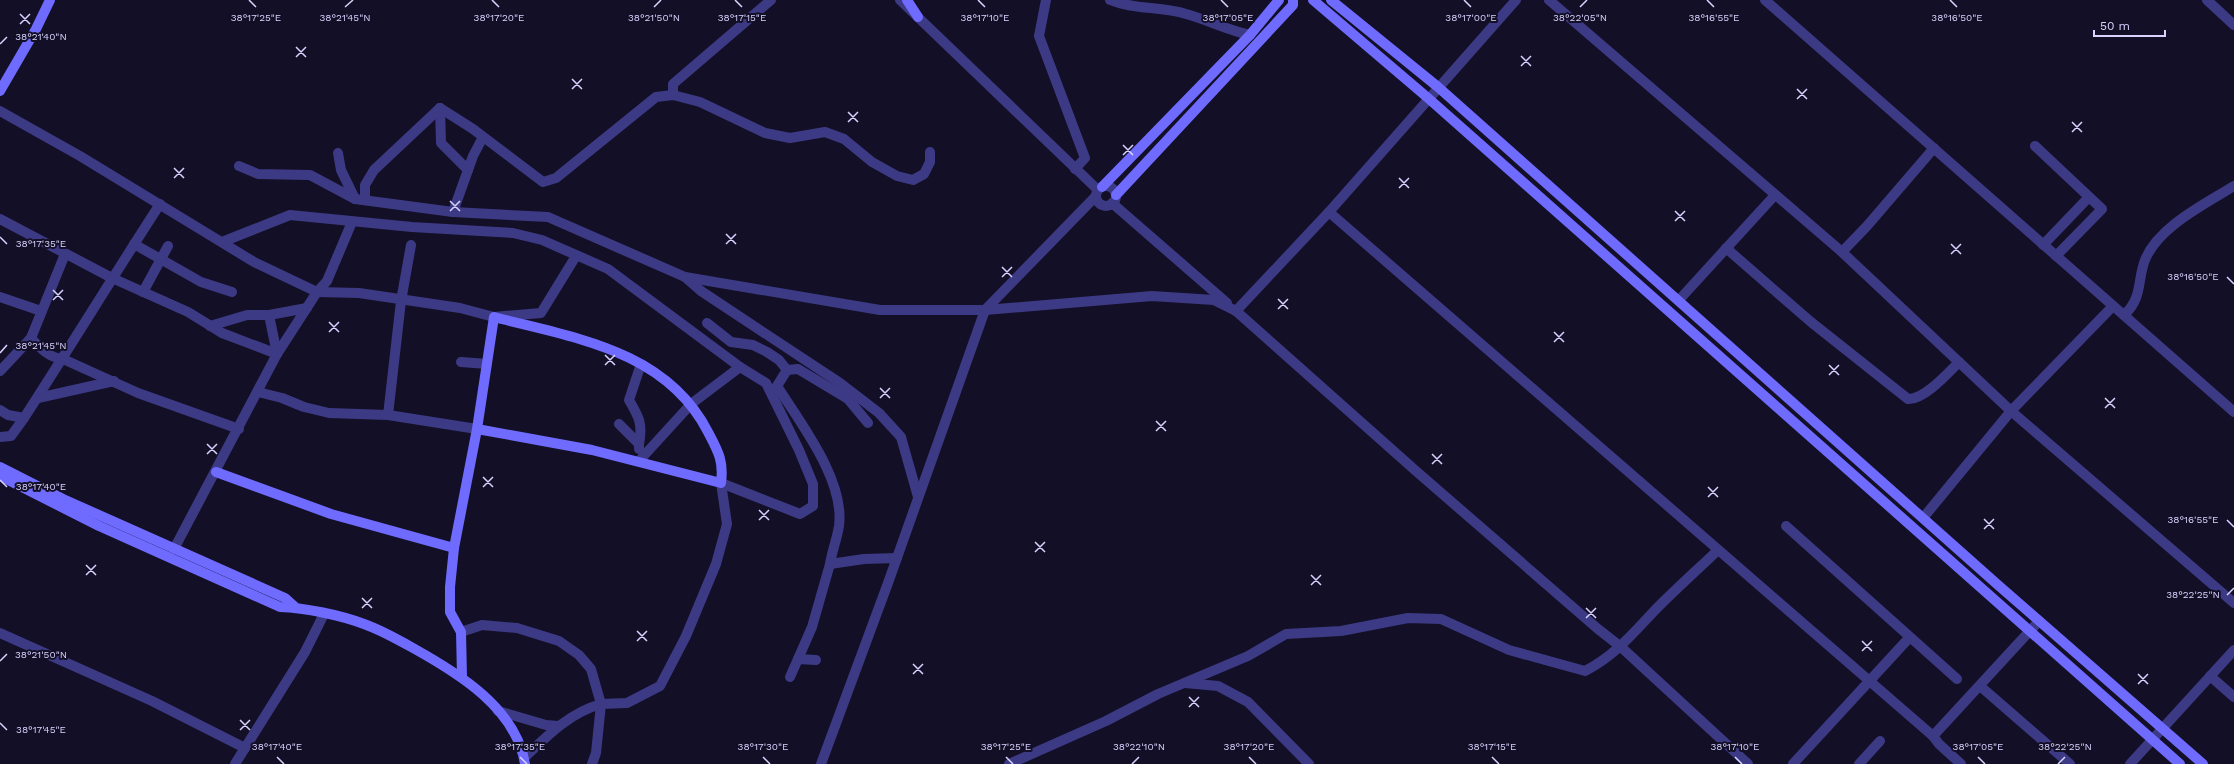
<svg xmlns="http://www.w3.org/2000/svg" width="2234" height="764" font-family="'Work Sans',sans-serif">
	<rect width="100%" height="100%" fill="#130f26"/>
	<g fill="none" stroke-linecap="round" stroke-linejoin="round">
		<g stroke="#3d3a85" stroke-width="10">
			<path d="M900 0 1098 190"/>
			<path d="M1046 0 1039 36 1085 158 1075 169"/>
			<path d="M1110 0C1134 10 1161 6 1186 14 1208 20 1227 30 1250 35"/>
			<path d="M1516 0 1329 212 1236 311 1416 471 1598 629 1621 647 1748 764"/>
			<path d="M1549 0 1842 252 2011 411 2234 603"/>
			<path d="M1765 0 2234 412"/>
			<path d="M2207 0 2234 25"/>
			<path d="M673 95V84L771 0"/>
			<path d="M440 108 473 129 543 182 556 178 656 97 673 95 700 102 765 133 790 138 825 132 844 139 872 162 897 176 913 180 924 174 930 162V152"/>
			<path d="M440 108 441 143 468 170"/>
			<path d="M0 111 80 156 254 262 317 292 359 293 460 308 494 317 541 313 576 256"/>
			<path d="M2035 146 2102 209 2056 256"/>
			<path d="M338 153 341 170 355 199"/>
			<path d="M239 166 258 174 310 175 355 199 453 212 548 217 685 277 880 310H985L1152 296 1214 300 1236 311"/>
			<circle cx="1106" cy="196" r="10"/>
			<path d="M365 200V185L374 170 440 108"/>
			<path d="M1112 203 1227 303"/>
			<path d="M453 212 473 156 483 137"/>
			<path d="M1329 212 1933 736 1939 744 1961 764"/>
			<path d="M0 219 112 278 188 312 222 333 277 354"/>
			<path d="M222 242 290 215 412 227 513 233 542 240 608 269 740 367 691 404 639 461"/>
			<path d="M134 244 201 282 232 292"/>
			<path d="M2043 245 2089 197"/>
			<path d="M1726 248 1811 322 1908 399C1924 400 1948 373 1959 362"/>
			<path d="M1842 252 1867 226 1934 148"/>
			<path d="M685 277 701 291 840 383 879 413 901 437 918 497"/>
			<path d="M143 292 168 246"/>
			<path d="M0 297 41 311"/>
			<path d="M1679 300 1775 195"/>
			<path d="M269 315 307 308"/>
			<path d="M2124 315C2143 298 2137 280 2145 260 2158 227 2205 204 2234 186"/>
			<path d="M707 323 731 342 753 345 767 352 779 360 787 370"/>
			<path d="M210 326 247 315H269L277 354"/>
			<path d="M31 338C40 348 49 358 63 359L138 393 239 429"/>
			<path d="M461 362 487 364"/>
			<path d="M0 371 31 338 65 254"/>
			<path d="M258 392 282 398 304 407 329 413 388 415 477 429"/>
			<path d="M38 398 114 381"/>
			<path d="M0 410 8 415 24 418C70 347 114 275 160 204"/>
			<path d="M388 415 401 301 411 245"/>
			<path d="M868 423 848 399 798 369 787 370 777 386C801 424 845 480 839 526 837 539 832 551 830 564L864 559 897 558"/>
			<path d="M619 424 639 444V449"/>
			<path d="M0 437 11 436 24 418"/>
			<path d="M639 444C643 424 639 417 629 400L641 364"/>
			<path d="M721 483 800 514 813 506V484L799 450 766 383 740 367"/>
			<path d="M1923 518 2011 411 2113 306"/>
			<path d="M1786 526 1957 679"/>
			<path d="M174 549 277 354 317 292 327 281 352 222"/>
			<path d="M461 632 482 625 517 628 559 641 579 655 591 669 601 704 627 703 660 686 686 636 716 564 727 524 721 483"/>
			<path d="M0 633 152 701 245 748"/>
			<path d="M816 660 798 659 812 627 830 564"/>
			<path d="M2210 676 2234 697"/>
			<path d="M790 677 798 659"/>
			<path d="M1185 683 1218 686 1248 702 1309 764"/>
			<path d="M1980 686 2070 764"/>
			<path d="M498 711 546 725 558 726"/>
			<path d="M1933 736 2039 621"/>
			<path d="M524 758C547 736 569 713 601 704L596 753 592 764"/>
			<path d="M235 764 305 652 324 614"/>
			<path d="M821 764 888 583 985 310 1096 196"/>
			<path d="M1009 764 1106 721 1158 694 1248 656 1286 634 1341 631 1408 618 1441 619 1509 650 1585 671C1616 655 1634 632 1658 607 1677 588 1698 569 1718 550"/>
			<path d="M1793 764 1909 638"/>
			<path d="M1859 764 1880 741"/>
			<path d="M2130 764 2234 650"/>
		</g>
		<g stroke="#6f6bff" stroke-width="10">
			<path d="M907 0 918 17"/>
			<path d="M1313 0 1428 98 2180 764"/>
			<path d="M1331 0 1438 87 1998 585 2203 764"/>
			<path d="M0 91 36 29 50 0"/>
			<path d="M1102 187 1250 35 1279 0"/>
			<path d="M1116 195 1293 5V0"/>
			<path d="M0 467 63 499 285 598 295 607"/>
			<path d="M216 472 331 514 454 548"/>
			<path d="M0 476 99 526 280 607C306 608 340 615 364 624 381 630 397 639 413 648 458 673 516 708 525 764"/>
			<path d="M462 677 461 632 450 612V587L454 548 477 429 494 317C574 338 666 350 708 432 718 451 724 461 721 483L592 450 477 429"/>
		</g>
	</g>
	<path fill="none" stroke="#d9d4ff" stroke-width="1.5" d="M249 0 256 7M492 0 499 7M735 0 742 7M978 0 985 7M1221 0 1228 7M1464 0 1471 7M1707 0 1714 7M1950 0 1957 7M345 7 353 0M654 7 661 0M1580 7 1587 0M20 14 30 24M20 24 30 14M0 44 7 37M296 47 306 57M1521 56 1531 66M296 57 306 47M1521 66 1531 56M572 79 582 89M572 89 582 79M1797 89 1807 99M1797 99 1807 89M848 112 858 122M848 122 858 112M2072 122 2082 132M2072 132 2082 122M1123 145 1133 155M1123 155 1133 145M174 168 184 178M174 178 184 168M1399 178 1409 188M1399 188 1409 178M450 201 460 211M450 211 460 201M1675 211 1685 221M1675 221 1685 211M726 234 736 244M0 237 7 244M726 244 736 234M1951 244 1961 254M1951 254 1961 244M1002 267 1012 277M1002 277 1012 267M2227 277 2234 284M53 290 63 300M1278 299 1288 309M53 300 63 290M1278 309 1288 299M329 322 339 332M329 332 339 322M1554 332 1564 342M1554 342 1564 332M0 353 7 345M605 355 615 365M605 365 615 355M1829 365 1839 375M1829 375 1839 365M880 388 890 398M880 398 890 388M2105 398 2115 408M2105 408 2115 398M1156 421 1166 431M1156 431 1166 421M207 444 217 454M207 454 217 444M1432 454 1442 464M1432 464 1442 454M483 477 493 487M0 480 7 487M483 487 493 477M1708 487 1718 497M1708 497 1718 487M759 510 769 520M1984 519 1994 529M759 520 769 510M2227 520 2234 527M1984 529 1994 519M1035 542 1045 552M1035 552 1045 542M86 565 96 575M86 575 96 565M1311 575 1321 585M1311 585 1321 575M2227 595 2234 588M362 598 372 608M362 608 372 598M1586 608 1596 618M1586 618 1596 608M637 631 647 641M637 641 647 631M1862 641 1872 651M1862 651 1872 641M0 661 7 654M913 664 923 674M913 674 923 664M2138 674 2148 684M2138 684 2148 674M1189 697 1199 707M1189 707 1199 697M240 720 250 730M0 723 7 730M240 730 250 720M277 757 284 764M520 757 527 764M763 757 770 764M1006 757 1013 764M1249 757 1256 764M1492 757 1499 764M1735 757 1742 764M1978 757 1985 764M1132 764 1139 757M2058 764 2065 757"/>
	<g font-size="10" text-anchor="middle" fill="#d9d4ff" stroke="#130f26" stroke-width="4" stroke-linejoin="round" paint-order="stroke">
		<text x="256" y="21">38°17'25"E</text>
		<text x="345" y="21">38°21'45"N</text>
		<text x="499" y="21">38°17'20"E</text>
		<text x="654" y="21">38°21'50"N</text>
		<text x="742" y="21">38°17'15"E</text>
		<text x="985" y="21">38°17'10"E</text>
		<text x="1228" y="21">38°17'05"E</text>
		<text x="1471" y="21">38°17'00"E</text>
		<text x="1580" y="21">38°22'05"N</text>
		<text x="1714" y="21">38°16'55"E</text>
		<text x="1957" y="21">38°16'50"E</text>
		<text x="41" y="40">38°21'40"N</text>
		<text x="41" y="247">38°17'35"E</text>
		<text x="2193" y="280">38°16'50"E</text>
		<text x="41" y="349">38°21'45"N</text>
		<text x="41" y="490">38°17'40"E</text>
		<text x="2193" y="523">38°16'55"E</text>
		<text x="2193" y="598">38°22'25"N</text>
		<text x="41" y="658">38°21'50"N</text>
		<text x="41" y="733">38°17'45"E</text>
		<text x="1139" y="750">38°22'10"N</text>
		<text x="277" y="750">38°17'40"E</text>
		<text x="520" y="750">38°17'35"E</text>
		<text x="763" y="750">38°17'30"E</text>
		<text x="1006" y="750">38°17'25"E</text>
		<text x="1249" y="750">38°17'20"E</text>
		<text x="1492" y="750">38°17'15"E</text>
		<text x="1735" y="750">38°17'10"E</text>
		<text x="1978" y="750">38°17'05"E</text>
		<text x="2065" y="750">38°22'25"N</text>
	</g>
	<path d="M2094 30v6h71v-6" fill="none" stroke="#d9d4ff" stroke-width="2"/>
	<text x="2100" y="30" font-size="12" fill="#d9d4ff" stroke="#130f26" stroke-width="3" paint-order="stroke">50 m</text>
</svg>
